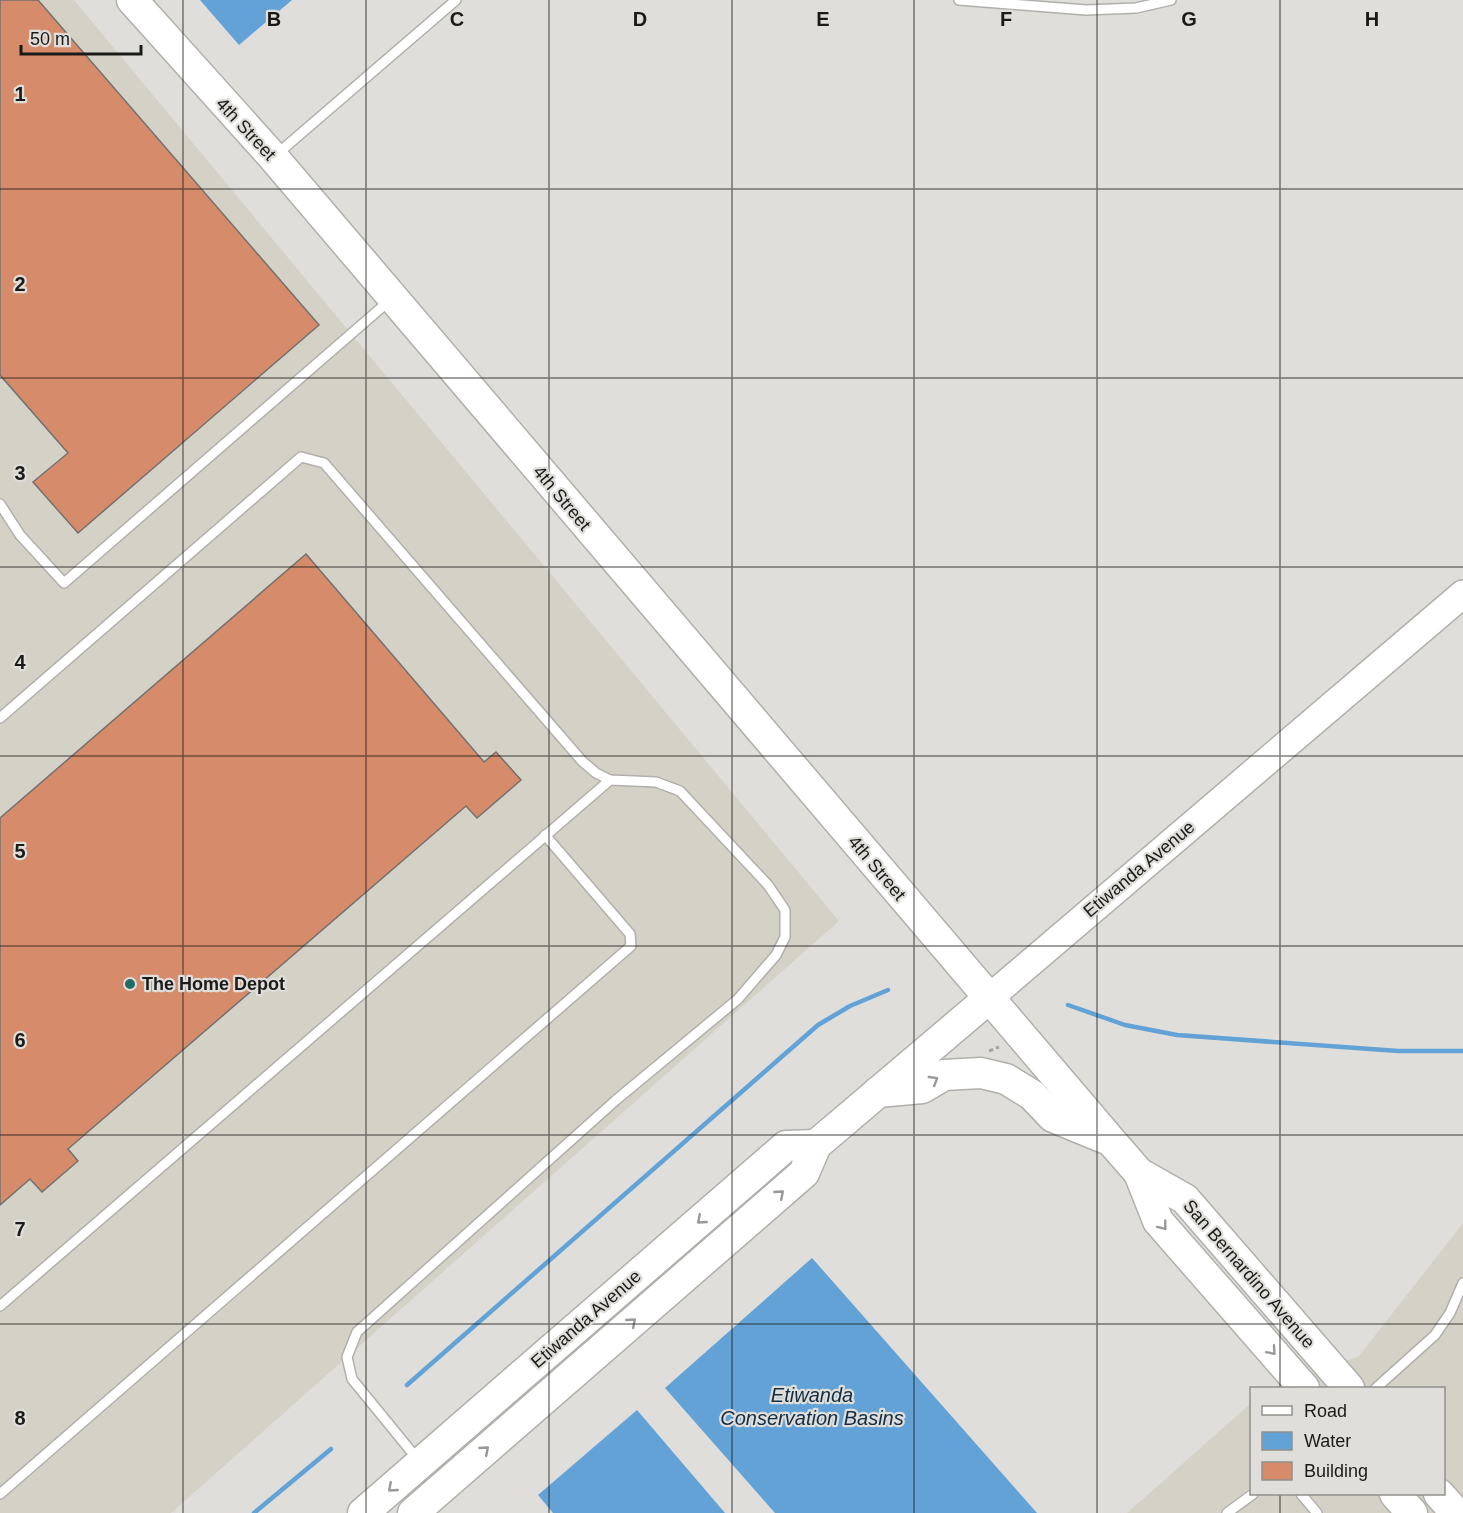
<svg xmlns="http://www.w3.org/2000/svg" width="1463" height="1513" font-family="Arial,sans-serif">
	<rect width="100%" height="100%" fill="#dfdeda"/>
	<g fill="#d4d2c7">
		<path d="M0 0H74L839 921 171 1513H0Z"/>
		<path d="M1463 1223V1513H1127L1251 1403 1252 1494H1444V1388H1272L1359 1356Z"/>
	</g>
	<g fill="#62a2d7">
		<path d="M200 0H292L239 45Z"/>
		<path d="M812 1258 1037 1513H775L665 1388Z"/>
		<path d="M637 1410 725 1513H553L538 1495Z"/>
	</g>
	<g fill="none" stroke-linecap="round" stroke-linejoin="round">
		<g stroke="#62a2d7" stroke-width="4.5">
			<path d="M1068 1005 1125 1025 1177 1035 1398 1051H1463"/>
			<path d="M407 1385 818 1025 850 1006 888 990"/>
			<path d="M254 1513 331 1449"/>
		</g>
	</g>
	<g fill="#d68c6a" stroke="#74706f" stroke-width="1.5">
		<path d="M0 0H38L319 325 78 533 33 482 68 453 0 375Z"/>
		<path d="M306 554 484 762 496 752 521 780 477 818 466 806 68 1149 78 1161 42 1192 30 1179 0 1205V818Z"/>
	</g>
	<g fill="none" stroke-linecap="round" stroke-linejoin="round">
		<g stroke="#b0afab" stroke-width="12">
			<g id="lane">
				<path d="M959 0 1086 10 1136 8 1171 0"/>
				<path d="M276 155 456 0"/>
				<path d="M0 504 20 535 64 583 389 301"/>
				<path d="M0 718 301 457 324 463 582 761 596 773 610 780 656 782 680 791 768 885 785 910V937L776 955 738 999 616 1100 357 1332 347 1357 352 1379 419 1461"/>
				<path d="M0 1306 610 780"/>
				<path d="M1376 1388 1435 1335 1450 1313 1463 1283"/>
				<path d="M0 1494 631 946 630 934 545 835"/>
				<path d="M1301 1494 1317 1513"/>
				<path d="M1227 1513 1253 1494"/>
			</g>
		</g>
		<g stroke="#b0afab" stroke-width="30">
			<path id="secondary" d="M988 999 1463 594"/>
		</g>
		<g stroke="#b0afab" stroke-width="33">
			<g id="primary">
				<path d="M132 0 273 157 1112 1142 1139 1173 1158 1221 1304 1388"/>
				<path d="M878 1092 922 1088 944 1075 981 1073 1006 1079 1032 1095 1053 1117 1104 1138"/>
				<path d="M1139 1173 1185 1199 1349 1388"/>
				<path d="M1395 1494 1412 1513"/>
				<path d="M1439 1494 1456 1513"/>
				<path d="M363 1513 786 1146 816 1145"/>
				<path d="M413 1513 804 1173 816 1145 988 999"/>
			</g>
		</g>
		<path stroke="#a2a29e" stroke-width="3" stroke-dasharray="4.5 3" stroke-linecap="butt" d="M989 1051 999 1047"/>
		<use href="#lane" stroke="#fff" stroke-width="9"/>
		<use href="#secondary" stroke="#fff" stroke-width="27"/>
		<use href="#primary" stroke="#fff" stroke-width="30"/>
	</g>
	<defs><path id="oneway-chevron" d="M-2-3.5L2.5 0L-2 3.5" fill="none" stroke-width="1.6" stroke-linecap="round" stroke-linejoin="round" transform="scale(1.5)"/></defs>
	<g stroke="#989897">
		<use href="#oneway-chevron" transform="translate(934 1080) rotate(-31)"/>
		<use href="#oneway-chevron" transform="translate(780 1194) rotate(-41)"/>
		<use href="#oneway-chevron" transform="translate(701 1220) rotate(139)"/>
		<use href="#oneway-chevron" transform="translate(1163 1226) rotate(52)"/>
		<use href="#oneway-chevron" transform="translate(632 1322) rotate(-41)"/>
		<use href="#oneway-chevron" transform="translate(1272 1351) rotate(49)"/>
		<use href="#oneway-chevron" transform="translate(485 1450) rotate(-41)"/>
		<use href="#oneway-chevron" transform="translate(392 1488) rotate(139)"/>
	</g>
	<path fill="none" stroke="#1a1a18" stroke-width="1.5" stroke-opacity="0.55" d="M183 0V1513M366 0V1513M549 0V1513M732 0V1513M914 0V1513M1097 0V1513M1280 0V1388M0 189H1463M0 378H1463M0 567H1463M0 756H1463M0 946H1463M0 1135H1463M0 1324H1463M1280 1494V1513"/>
	<circle fill="#216c66" stroke="#dfdeda" stroke-width="2" cx="130" cy="984" r="6"/>
	<g text-anchor="middle" stroke-width="4.5" stroke-linejoin="round" paint-order="stroke">
		<g font-size="18" fill="#1a1a18" stroke="#dfdeda">
			<text transform="translate(246 129) rotate(47)" y="6">4th Street</text>
			<text transform="translate(562 498) rotate(50)" y="6">4th Street</text>
			<text transform="translate(877 868) rotate(50)" y="6">4th Street</text>
			<text transform="translate(1139 869) rotate(-40)" y="6">Etiwanda Avenue</text>
			<text transform="translate(1249 1274) rotate(49)" y="6">San Bernardino Avenue</text>
			<text transform="translate(586 1319) rotate(-41)" y="6">Etiwanda Avenue</text>
		</g>
		<g font-size="18" font-weight="bold" fill="#1a1a18" stroke="#dfdeda" text-anchor="start">
			<text x="142" y="990">The Home Depot</text>
		</g>
		<g font-size="20" font-style="italic" fill="#122d44" stroke="#dfdeda">
			<text x="812" y="1402">Etiwanda<tspan x="812" dy="23">Conservation Basins</tspan></text>
		</g>
	</g>
	<g font-size="20" text-anchor="middle" font-weight="bold" fill="#1a1a18" stroke="#dfdeda" stroke-width="4.5" stroke-linejoin="round" paint-order="stroke">
		<text x="274" y="26">B</text>
		<text x="457" y="26">C</text>
		<text x="640" y="26">D</text>
		<text x="823" y="26">E</text>
		<text x="1006" y="26">F</text>
		<text x="1189" y="26">G</text>
		<text x="1372" y="26">H</text>
		<text x="20" y="101">1</text>
		<text x="20" y="291">2</text>
		<text x="20" y="480">3</text>
		<text x="20" y="669">4</text>
		<text x="20" y="858">5</text>
		<text x="20" y="1047">6</text>
		<text x="20" y="1236">7</text>
		<text x="20" y="1425">8</text>
	</g>
	<rect x="1250" y="1387" width="195" height="108" fill="#dfdeda" stroke="#90908c" stroke-width="1.5"/>
	<rect x="1262" y="1406" width="30" height="9" fill="#ffffff" stroke="#90908c" stroke-width="1.5"/>
	<text x="1304" y="1417" font-size="18" fill="#1a1a18">Road</text>
	<rect x="1262" y="1432" width="30" height="18" fill="#62a2d7" stroke="#90908c" stroke-width="1.5"/>
	<text x="1304" y="1447" font-size="18" fill="#1a1a18">Water</text>
	<rect x="1262" y="1462" width="30" height="18" fill="#d68c6a" stroke="#90908c" stroke-width="1.5"/>
	<text x="1304" y="1477" font-size="18" fill="#1a1a18">Building</text>
	<path d="M21 45v9h120v-9" fill="none" stroke="#1a1a18" stroke-width="3"/>
	<text x="30" y="45" font-size="18" fill="#1a1a18" stroke="#dfdeda" stroke-width="4.5" paint-order="stroke">50 m</text>
</svg>
